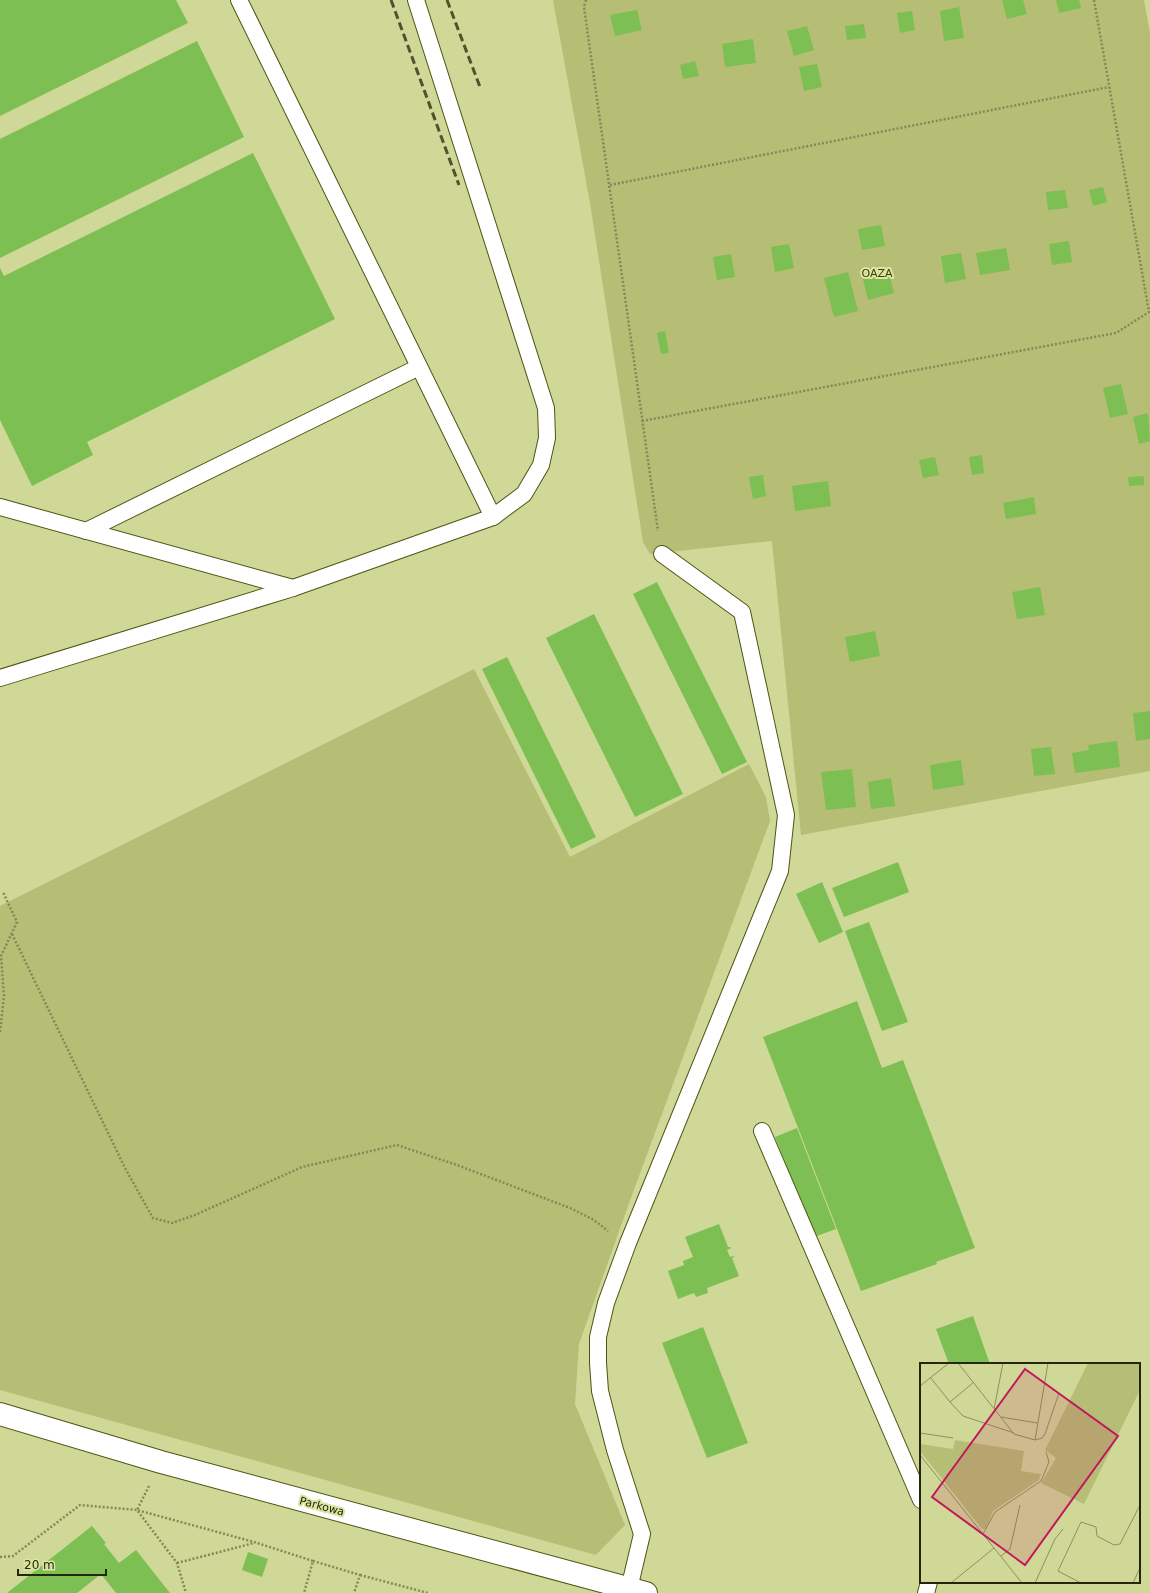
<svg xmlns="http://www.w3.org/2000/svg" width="1150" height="1593" font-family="'DejaVu Sans',sans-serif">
	<rect width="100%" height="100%" fill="#cfd896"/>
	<g fill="#b5be74">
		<path d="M553 0H1144L1150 33V771L801 835 772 541 650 554 643 542 590 203Z"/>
		<path d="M474 669 570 857 749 764 766 797 770 821 628 1206 579 1344 575 1404 625 1525 596 1555 0 1390V906Z"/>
	</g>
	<g fill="#7dbf52">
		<path d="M0 0H176L188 23 0 116Z"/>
		<path d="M1002 0H1023L1027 14 1007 19Z"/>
		<path d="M1056 0H1079L1081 8 1059 13Z"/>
		<path d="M959 7 964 38 944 41 940 11Z"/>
		<path d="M637 10 642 30 615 36 610 15Z"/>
		<path d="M912 11 915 30 900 33 897 13Z"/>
		<path d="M864 24 866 38 847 40 845 26Z"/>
		<path d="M807 26 814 50 794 56 787 31Z"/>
		<path d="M753 39 756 63 725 67 722 44Z"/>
		<path d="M197 41 244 137 0 258V139Z"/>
		<path d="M695 61 699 76 683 79 680 65Z"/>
		<path d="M817 64 822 87 804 91 799 67Z"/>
		<path d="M253 153 335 319 87 442 93 455 32 486 0 420V268L4 276Z"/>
		<path d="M1103 187 1107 202 1093 206 1089 190Z"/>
		<path d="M1065 190 1068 208 1048 210 1046 192Z"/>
		<path d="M881 225 885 246 862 250 858 229Z"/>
		<path d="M1069 241 1072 262 1052 265 1049 244Z"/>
		<path d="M789 244 794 268 775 272 771 247Z"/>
		<path d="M1006 248 1010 270 980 275 976 253Z"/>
		<path d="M961 253 966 279 945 283 941 256Z"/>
		<path d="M731 254 735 277 717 280 713 257Z"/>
		<path d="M848 272 858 311 834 317 824 278Z"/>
		<path d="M889 273 894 293 868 300 863 279Z"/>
		<path d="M665 331 669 353 661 354 657 333Z"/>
		<path d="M1121 384 1128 414 1110 418 1103 388Z"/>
		<path d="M1148 413 1150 441 1139 444 1133 417Z"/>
		<path d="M982 455 984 473 972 475 969 457Z"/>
		<path d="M935 457 939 475 923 478 919 460Z"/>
		<path d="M763 475 766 496 753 499 749 477Z"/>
		<path d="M1144 476V485L1129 486 1128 477Z"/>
		<path d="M828 481 831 506 795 511 792 486Z"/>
		<path d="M1034 497 1036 514 1006 519 1003 503Z"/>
		<path d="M657 582 747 762 722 774 633 594Z"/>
		<path d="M1040 587 1045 615 1017 619 1012 592Z"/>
		<path d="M594 614 683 794 635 817 546 638Z"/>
		<path d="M875 631 880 656 850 662 845 637Z"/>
		<path d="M507 657 596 837 571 849 482 669Z"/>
		<path d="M1150 711V739L1136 741 1133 713Z"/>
		<path d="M1117 741 1120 767 1075 773 1072 753 1089 750 1088 745Z"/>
		<path d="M1051 747 1055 774 1034 776 1031 749Z"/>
		<path d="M961 760 964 785 933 790 930 765Z"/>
		<path d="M852 769 856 807 826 810 821 772Z"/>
		<path d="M891 778 895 806 871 809 868 782Z"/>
		<path d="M898 862 909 892 844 917 832 888Z"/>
		<path d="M822 882 843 932 819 943 796 894Z"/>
		<path d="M869 922 908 1022 882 1031 845 931Z"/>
		<path d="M857 1001 882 1068 903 1060 975 1248 936 1262 937 1264 861 1291 763 1037Z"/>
		<path d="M797 1128 836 1229 814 1237 775 1137Z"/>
		<path d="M719 1224 728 1247H730L731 1248 727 1250 730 1257 733 1256 734 1257 732 1258 739 1276 707 1288 708 1293 696 1297 694 1293 678 1299 668 1271 684 1265 683 1261 693 1257 685 1237Z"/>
		<path d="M973 1316 990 1364H949L936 1329Z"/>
		<path d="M703 1327 748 1443 707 1458 662 1343Z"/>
		<path d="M92 1526 106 1543 104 1544 119 1563 136 1550 170 1593H116L101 1574 77 1593H7Z"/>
		<path d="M248 1552 268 1559 262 1577 242 1570Z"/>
	</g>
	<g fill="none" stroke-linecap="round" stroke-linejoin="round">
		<g stroke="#4f5513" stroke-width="18">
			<g id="service">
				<path d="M416 0 546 408 547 438 541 465 524 494 493 517"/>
				<path d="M0 507 293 588 493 517 239 0"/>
				<path d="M86 531 419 367"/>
				<path d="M0 678 293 588"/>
				<path d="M762 1131 921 1500"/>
				<path d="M629 1589 642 1534 615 1450 600 1391 598 1363V1337L606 1303 628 1243 780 871 786 815 742 612 662 554"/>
				<path d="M926 1593 929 1582"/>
			</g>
		</g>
		<g stroke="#4f5513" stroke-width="24">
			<path id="minor" d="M0 1414 161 1462 646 1593"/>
		</g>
		<g stroke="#828958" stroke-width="2.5" stroke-dasharray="2 2" stroke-linecap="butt">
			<path d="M586 0 584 7 658 531"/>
			<path d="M610 185 1109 87"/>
			<path d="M642 421 1116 333 1149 312 1094 0"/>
			<path d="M12 934 125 1168 153 1218 172 1223 195 1215 302 1167 397 1145 457 1165 570 1208 594 1220 608 1231"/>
			<path d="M0 1032 4 996 1 956 17 922 3 892"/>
			<path d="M149 1486 137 1510 254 1542 313 1561 304 1593"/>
			<path d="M0 1557 13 1556 80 1505 137 1510 177 1563 186 1593"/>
			<path d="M313 1561 360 1575 354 1593"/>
			<path d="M177 1563 254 1543"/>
			<path d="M360 1575 428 1593"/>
		</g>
		<use href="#service" stroke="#fff" stroke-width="16"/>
		<use href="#minor" stroke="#fff" stroke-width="22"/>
		<g stroke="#4e522e" stroke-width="3" stroke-dasharray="8 4" stroke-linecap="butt">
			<path d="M391 0 459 185"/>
			<path d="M447 0 480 87"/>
		</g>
	</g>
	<g text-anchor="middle" stroke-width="4" stroke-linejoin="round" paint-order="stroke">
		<g font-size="11" fill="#383c03" stroke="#dce5a3">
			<text x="877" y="277">OAZA</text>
		</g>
		<g font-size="11" fill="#24270c" stroke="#dce5a3">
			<text transform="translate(322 1506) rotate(15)" y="4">Parkowa</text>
		</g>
	</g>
	<g transform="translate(920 1363)">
		<rect width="220" height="220" fill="#cfd896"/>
		<path d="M168 0H220V27L164 141 121 120 136 95 125 87ZM35 77 104 88 101 108 121 111 119 117 73 148 66 166H62L0 88V81L33 86Z" fill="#b5be74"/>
		<path fill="none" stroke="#8b915f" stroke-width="1" d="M38 0 94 71 115 77 128 0M10 14 30 39 54 19M0 23 29 0M30 39 43 53 94 70M74 46 83 0M81 54 117 60M0 70 33 75M115 77 122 75 125 71 139 30M0 92 102 220M63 171 75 149 121 118 129 99 126 89M81 193 90 186 100 142M31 220 74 185M115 220 135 176 143 166M161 220 138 208 161 159 176 164 177 173 194 182 200 181 220 142M213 220 220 205"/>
		<path fill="#c2185b" fill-opacity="0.15" stroke="#c2185b" stroke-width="2" d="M105 6 198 73 105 202 12 134Z"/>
		<rect width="220" height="220" fill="none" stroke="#24270c" stroke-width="2"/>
	</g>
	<path d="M18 1569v6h88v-6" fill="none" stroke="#24270c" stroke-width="2"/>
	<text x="24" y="1569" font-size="12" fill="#24270c" stroke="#dce5a3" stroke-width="3" paint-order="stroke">20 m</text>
</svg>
